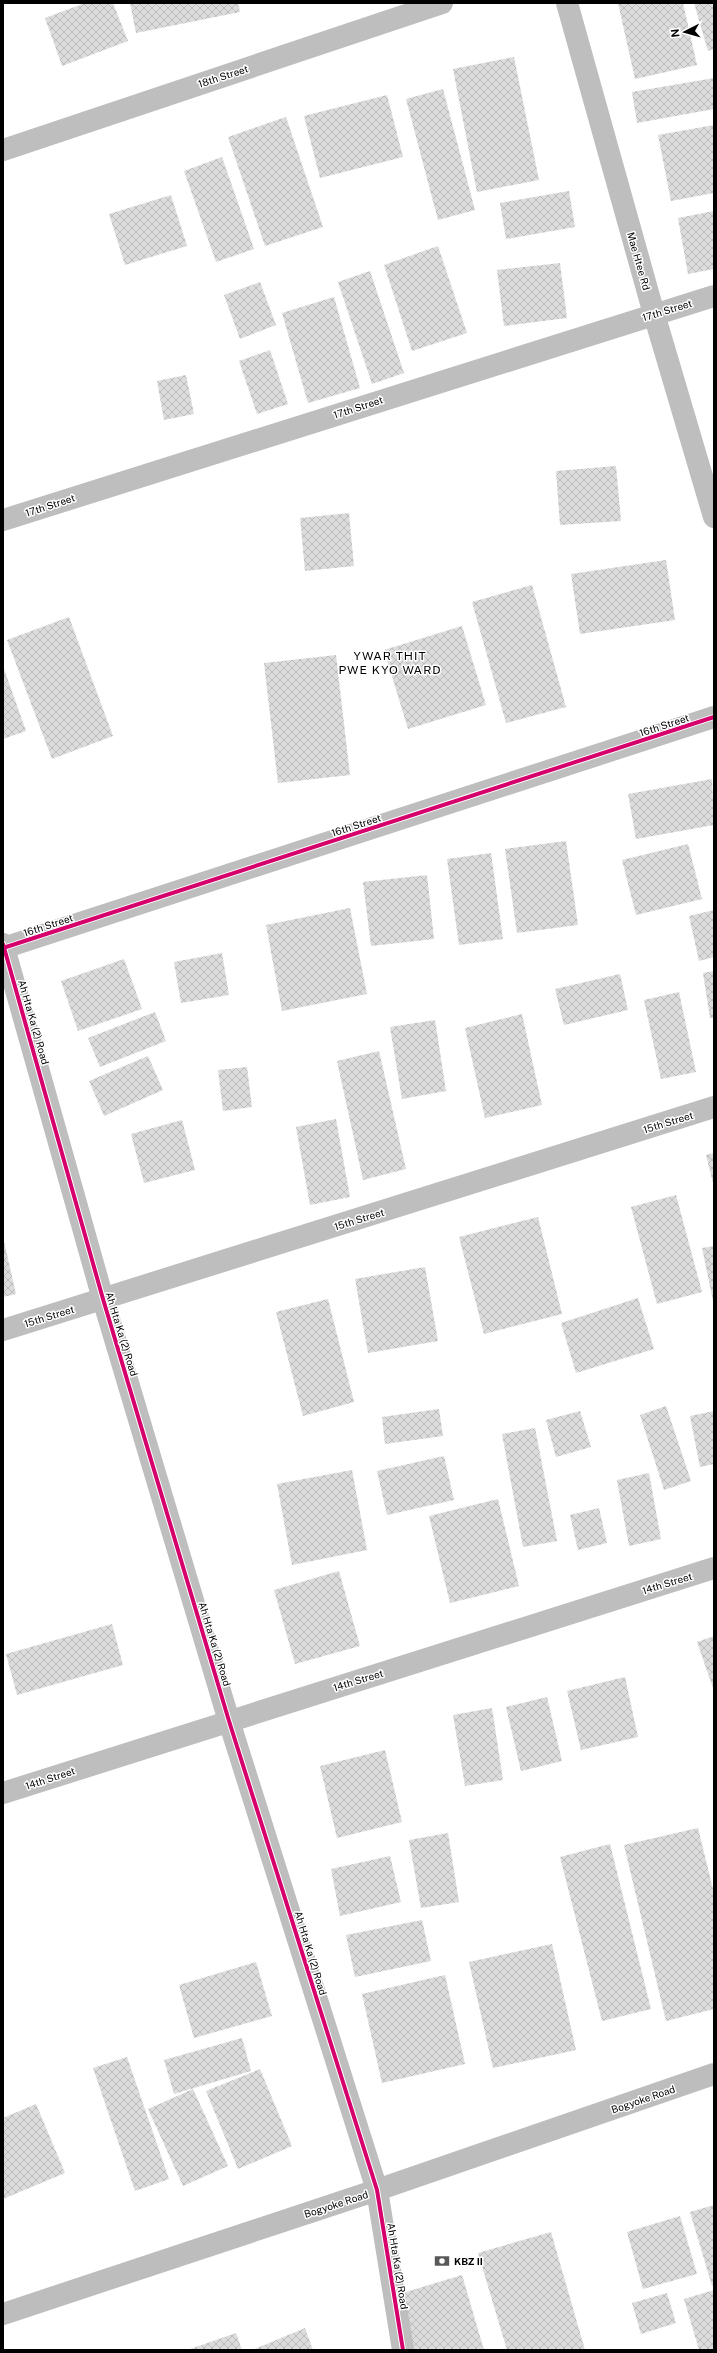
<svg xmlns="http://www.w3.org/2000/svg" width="717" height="2353" font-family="'Public Sans',sans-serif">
	<defs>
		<pattern id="building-cross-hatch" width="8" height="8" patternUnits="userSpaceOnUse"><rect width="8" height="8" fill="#dcdcdc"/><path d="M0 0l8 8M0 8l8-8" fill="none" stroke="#bbb"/></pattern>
	</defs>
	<rect width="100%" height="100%" fill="#fff"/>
	<g fill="url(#building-cross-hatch)">
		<path d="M85 3H113L128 41 62 66 45 18Z"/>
		<path d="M130 3H238L240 12 136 33Z"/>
		<path d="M618 3H683L697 65 635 79Z"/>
		<path d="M694 3H714V49L708 51Z"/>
		<path d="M514 57 539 180 477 192 453 69Z"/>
		<path d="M714 78V109L637 123 632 92Z"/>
		<path d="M443 89 475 210 438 220 406 99Z"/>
		<path d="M387 95 403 157 320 178 304 116Z"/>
		<path d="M286 117 323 227 265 246 228 137Z"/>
		<path d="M714 125V193L671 201 658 135Z"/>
		<path d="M222 157 254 249 216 262 184 171Z"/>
		<path d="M569 191 575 227 506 239 500 203Z"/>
		<path d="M171 195 187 246 125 265 109 214Z"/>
		<path d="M714 211V269L688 274 678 218Z"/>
		<path d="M438 246 467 333 412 351 384 265Z"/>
		<path d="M560 263 567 318 504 326 497 270Z"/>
		<path d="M370 271 404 373 372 384 338 282Z"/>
		<path d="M260 282 276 325 240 339 224 295Z"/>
		<path d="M334 297 360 388 308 403 282 313Z"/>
		<path d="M270 350 288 404 257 414 239 361Z"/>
		<path d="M186 375 194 414 164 420 157 381Z"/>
		<path d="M616 466 621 521 560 525 556 471Z"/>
		<path d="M349 513 354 566 305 571 300 518Z"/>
		<path d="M666 560 675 620 580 634 571 574Z"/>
		<path d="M532 585 566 707 506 723 472 602Z"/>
		<path d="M69 617 113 736 52 759 7 640Z"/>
		<path d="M462 626 486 705 408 729 384 650Z"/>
		<path d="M336 655 350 775 278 783 264 663Z"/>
		<path d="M3 666 26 731 3 739Z"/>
		<path d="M712 779 714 825 636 839 628 794Z"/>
		<path d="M566 841 578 925 517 933 505 849Z"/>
		<path d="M688 844 702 899 636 915 622 860Z"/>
		<path d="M491 853 503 939 459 945 447 859Z"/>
		<path d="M427 875 434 939 371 946 363 882Z"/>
		<path d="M350 908 367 994 282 1011 266 925Z"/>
		<path d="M714 910V957L699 961 689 916Z"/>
		<path d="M222 953 229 995 181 1003 174 962Z"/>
		<path d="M124 959 142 1009 78 1031 61 981Z"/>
		<path d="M714 971V1018H710L703 973Z"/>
		<path d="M620 974 628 1010 564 1025 555 989Z"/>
		<path d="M679 992 696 1072 661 1079 644 1000Z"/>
		<path d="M155 1012 166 1041 100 1067 88 1038Z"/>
		<path d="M522 1014 542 1105 485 1118 465 1028Z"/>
		<path d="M435 1020 446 1091 402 1099 390 1027Z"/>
		<path d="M379 1051 406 1169 363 1180 337 1061Z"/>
		<path d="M148 1056 163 1090 104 1116 89 1081Z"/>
		<path d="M247 1067 252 1107 223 1111 218 1070Z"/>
		<path d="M336 1119 350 1197 310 1205 296 1127Z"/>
		<path d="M182 1120 195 1170 144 1183 131 1134Z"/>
		<path d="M714 1153V1183H713L706 1155Z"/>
		<path d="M676 1195 702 1292 657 1304 631 1207Z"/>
		<path d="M538 1217 562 1314 484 1334 459 1237Z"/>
		<path d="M3 1237 16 1294 3 1297Z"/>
		<path d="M714 1246V1301H713L702 1248Z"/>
		<path d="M425 1267 438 1341 368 1353 355 1279Z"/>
		<path d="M638 1298 654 1349 576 1373 561 1323Z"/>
		<path d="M328 1299 354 1402 303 1416 276 1312Z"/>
		<path d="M666 1406 691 1481 664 1490 640 1415Z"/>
		<path d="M439 1409 443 1436 385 1444 382 1417Z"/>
		<path d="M580 1411 591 1447 556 1457 546 1420Z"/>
		<path d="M714 1411V1464L700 1467 690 1416Z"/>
		<path d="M535 1428 557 1541 523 1547 502 1434Z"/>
		<path d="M444 1456 454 1500 387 1515 377 1471Z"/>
		<path d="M352 1470 367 1550 292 1565 277 1484Z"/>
		<path d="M649 1473 661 1539 629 1546 617 1480Z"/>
		<path d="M498 1499 519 1586 450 1603 429 1516Z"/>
		<path d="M599 1508 607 1543 578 1550 570 1515Z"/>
		<path d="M339 1571 360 1646 295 1664 274 1590Z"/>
		<path d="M112 1624 123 1665 17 1695 6 1654Z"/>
		<path d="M714 1636V1691L697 1642Z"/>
		<path d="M625 1677 638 1737 581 1750 567 1691Z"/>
		<path d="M547 1697 562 1761 521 1771 506 1707Z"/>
		<path d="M492 1708 503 1780 465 1786 453 1715Z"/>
		<path d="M385 1750 402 1822 337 1838 320 1766Z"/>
		<path d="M698 1828 714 1893V2009L666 2021 624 1845Z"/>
		<path d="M448 1833 459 1902 421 1908 409 1840Z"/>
		<path d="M610 1844 651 2009 602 2021 560 1857Z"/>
		<path d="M390 1856 401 1902 340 1916 331 1869Z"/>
		<path d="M422 1920 431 1961 355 1977 346 1935Z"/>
		<path d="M552 1944 576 2050 493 2068 469 1962Z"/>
		<path d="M256 1962 272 2016 194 2038 179 1985Z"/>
		<path d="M445 1975 465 2064 382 2083 362 1994Z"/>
		<path d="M242 2038 251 2071 174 2094 164 2060Z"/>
		<path d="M127 2057 169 2179 135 2191 93 2068Z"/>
		<path d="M260 2069 292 2146 238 2169 206 2091Z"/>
		<path d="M193 2089 228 2166 183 2186 148 2109Z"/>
		<path d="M36 2104 65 2173 3 2199V2118Z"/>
		<path d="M714 2205V2285L712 2286 690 2212Z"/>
		<path d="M680 2216 697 2274 643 2289 627 2232Z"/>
		<path d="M551 2232 585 2350H507L478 2253Z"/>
		<path d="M462 2275 484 2350H412L396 2295Z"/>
		<path d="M714 2290V2350H699L684 2299Z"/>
		<path d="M667 2293 676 2323 641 2334 632 2303Z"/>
		<path d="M305 2328 313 2350H252Z"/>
		<path d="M236 2333 242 2350H191L190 2349Z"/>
	</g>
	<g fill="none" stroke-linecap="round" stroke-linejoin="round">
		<g stroke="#bebebe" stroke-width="22">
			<path d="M567 3 654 314 714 517"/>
			<path d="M3 150 442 3"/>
			<path d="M3 520 714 296"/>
			<path d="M3 944 103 1299 229 1721 377 2190 403 2350"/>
			<path d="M3 948 714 717"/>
			<path d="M3 1330 714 1107"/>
			<path d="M3 1793 714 1568"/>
		</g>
		<path stroke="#bdbdbd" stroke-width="22" d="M3 2314 377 2190 714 2074"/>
		<g stroke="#fff" stroke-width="6">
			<g id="cycleway">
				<path d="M3 944 103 1299 229 1721 377 2190 403 2350"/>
				<path d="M3 948 714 717"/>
			</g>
		</g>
		<use href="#cycleway" stroke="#d6006c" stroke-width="4"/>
	</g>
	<defs>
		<g id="bank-bare" transform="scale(1.2)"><path d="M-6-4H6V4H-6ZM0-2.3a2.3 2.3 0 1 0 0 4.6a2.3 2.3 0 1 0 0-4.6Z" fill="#595959" stroke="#fff" stroke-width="2.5" paint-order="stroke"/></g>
	</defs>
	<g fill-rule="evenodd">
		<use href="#bank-bare" x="442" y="2261"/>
	</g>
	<g text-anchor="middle" stroke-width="3" stroke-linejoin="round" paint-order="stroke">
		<g font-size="10" fill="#000" stroke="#fff">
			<text transform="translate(223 76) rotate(-18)" y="4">18th Street</text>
			<text transform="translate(639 261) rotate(74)" y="4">Mae Htee Rd</text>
			<text transform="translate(667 310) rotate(-17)" y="4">17th Street</text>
			<text transform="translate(358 407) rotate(-18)" y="4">17th Street</text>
			<text transform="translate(50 505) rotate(-18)" y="4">17th Street</text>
			<text transform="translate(664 725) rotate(-18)" y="4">16th Street</text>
			<text transform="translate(356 825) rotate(-18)" y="4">16th Street</text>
			<text transform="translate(48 925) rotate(-18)" y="4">16th Street</text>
			<text transform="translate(34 1022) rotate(74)" y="4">Ah Hta Ka (2) Road</text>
			<text transform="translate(668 1122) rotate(-17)" y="4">15th Street</text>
			<text transform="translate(359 1219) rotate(-17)" y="4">15th Street</text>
			<text transform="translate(49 1316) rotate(-17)" y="4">15th Street</text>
			<text transform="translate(122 1334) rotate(73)" y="4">Ah Hta Ka (2) Road</text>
			<text transform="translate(667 1583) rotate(-17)" y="4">14th Street</text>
			<text transform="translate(215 1644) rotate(73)" y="4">Ah Hta Ka (2) Road</text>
			<text transform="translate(358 1680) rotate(-17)" y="4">14th Street</text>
			<text transform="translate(50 1778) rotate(-18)" y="4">14th Street</text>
			<text transform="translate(311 1953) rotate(73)" y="4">Ah Hta Ka (2) Road</text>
			<text transform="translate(643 2099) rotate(-19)" y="4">Bogyoke Road</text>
			<text transform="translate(336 2204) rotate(-18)" y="4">Bogyoke Road</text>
			<text transform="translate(398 2266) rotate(81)" y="4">Ah Hta Ka (2) Road</text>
		</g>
		<g font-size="10" font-weight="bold" fill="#000" stroke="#fff" text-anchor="start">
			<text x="454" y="2265">KBZ II</text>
		</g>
		<g font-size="12" letter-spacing="1" fill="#000" stroke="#fff">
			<text x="390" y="660">YWAR THIT<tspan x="390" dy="14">PWE KYO WARD</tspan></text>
		</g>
	</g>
	<rect width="717" height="2353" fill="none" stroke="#000000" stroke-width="8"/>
	<g transform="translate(685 32) rotate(264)" stroke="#ffffff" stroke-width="3" paint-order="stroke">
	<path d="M0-3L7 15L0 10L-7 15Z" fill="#000000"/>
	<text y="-6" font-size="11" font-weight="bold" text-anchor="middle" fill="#000000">N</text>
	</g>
</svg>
